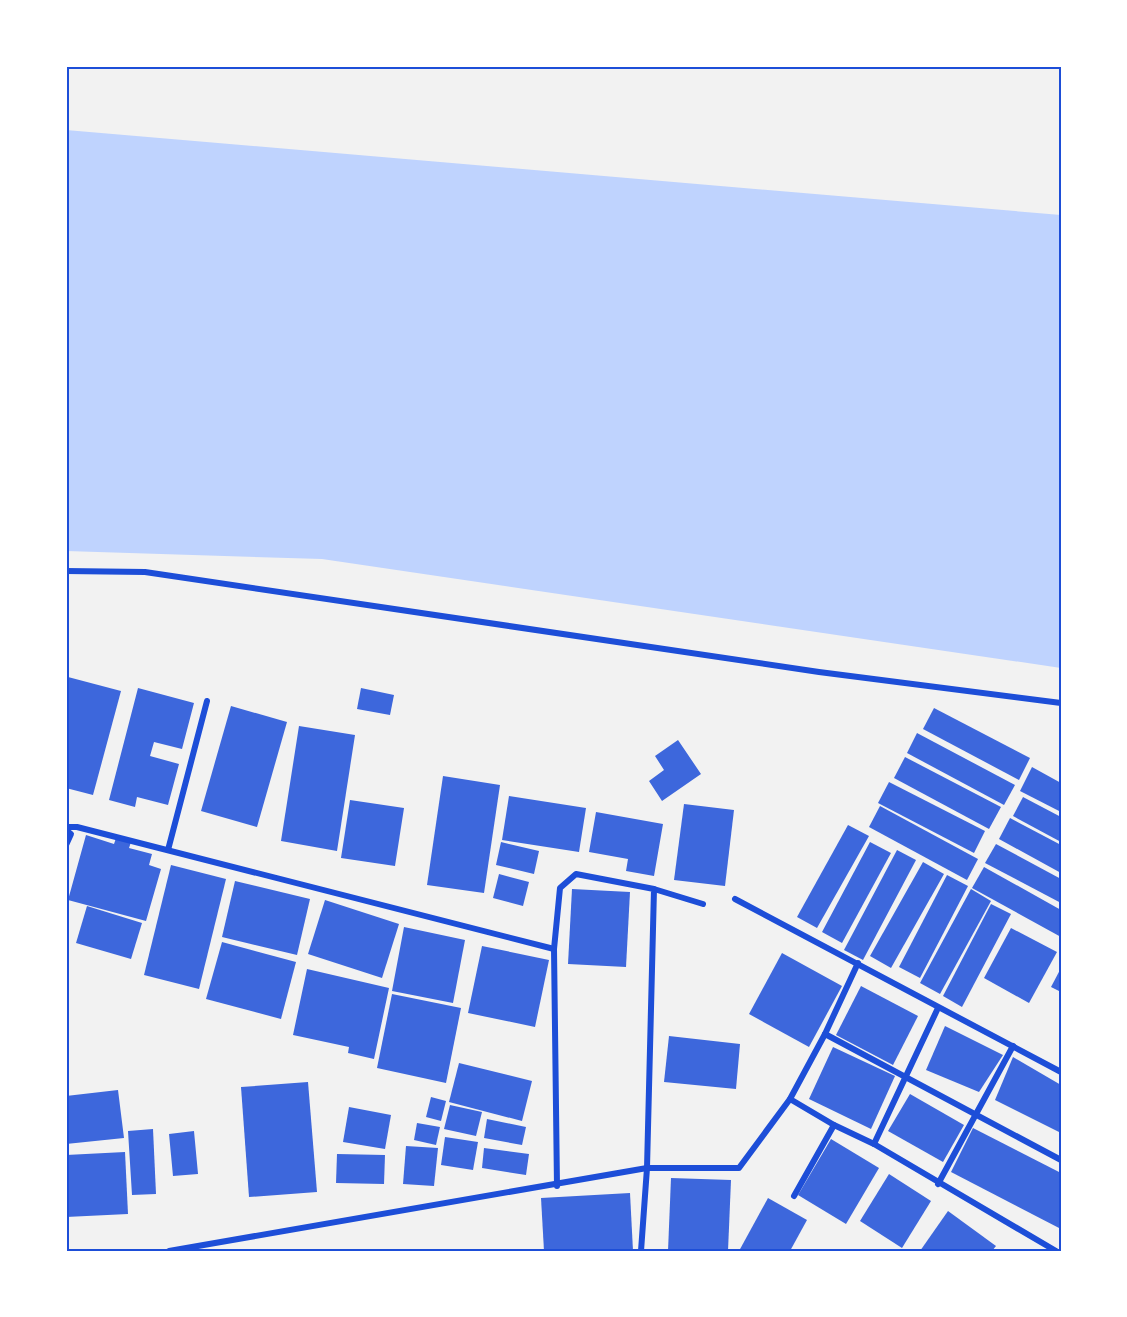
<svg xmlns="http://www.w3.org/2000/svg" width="1127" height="1317" font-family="'Fira Sans',sans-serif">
	<rect width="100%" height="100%" fill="#f2f2f2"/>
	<path fill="#bfd3fe" d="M66 130 1061 215V668L322 559 66 551Z"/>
	<g fill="#3d67dc">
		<path d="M68 677 121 691 93 795 66 788Z"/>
		<path d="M138 688 194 703 182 749 154 742 150 756 179 764 168 805 137 797 135 807 109 800Z"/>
		<path d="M361 688 394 695 390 715 357 709Z"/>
		<path d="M231 706 287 722 257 827 201 811Z"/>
		<path d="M934 708 1030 758 1019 780 923 729Z"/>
		<path d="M299 726 355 735 337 851 281 841Z"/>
		<path d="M917 733 1015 785 1004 805 907 753Z"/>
		<path d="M678 740 701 774 662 801 649 781 664 770 655 756Z"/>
		<path d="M905 757 1001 807 989 829 894 778Z"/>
		<path d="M1032 767 1061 783V812L1020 791Z"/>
		<path d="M443 776 500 785 484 893 427 885Z"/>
		<path d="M889 782 985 831 974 853 878 803Z"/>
		<path d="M509 796 586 808 579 852 502 840Z"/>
		<path d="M1023 797 1061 817V842L1013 816Z"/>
		<path d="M350 800 404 808 395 866 341 858Z"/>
		<path d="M684 804 734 810 725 886 674 880Z"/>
		<path d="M880 806 978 859 967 880 869 827Z"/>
		<path d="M596 812 663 824 654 876 626 871 628 859 589 852Z"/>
		<path d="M1010 818 1061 845V873L999 839Z"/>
		<path d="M848 825 869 836 817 928 797 917Z"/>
		<path d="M86 835 114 844 116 838 131 842 129 848 152 854 149 865 161 869 146 921 68 900Z"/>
		<path d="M501 842 539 851 534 874 496 865Z"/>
		<path d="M870 842 891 853 842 943 822 932Z"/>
		<path d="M996 844 1061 879V903L985 863Z"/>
		<path d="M897 850 916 860 863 960 844 950Z"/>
		<path d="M923 862 944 874 891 968 870 956Z"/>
		<path d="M171 865 226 879 199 989 144 975Z"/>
		<path d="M984 867 1061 910V937L972 888Z"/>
		<path d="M499 874 529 882 523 906 493 898Z"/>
		<path d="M947 875 968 886 920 978 899 967Z"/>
		<path d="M235 881 310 899 297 955 222 937Z"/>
		<path d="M572 889 630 892 626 967 568 964Z"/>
		<path d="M971 889 991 901 940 994 920 983Z"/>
		<path d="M325 900 399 924 382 978 308 954Z"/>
		<path d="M991 904 1011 914 962 1007 943 996Z"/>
		<path d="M87 906 142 923 131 959 76 943Z"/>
		<path d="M404 927 465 940 453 1003 392 991Z"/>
		<path d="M1011 928 1057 952 1029 1003 984 978Z"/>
		<path d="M222 942 296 962 281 1019 206 999Z"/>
		<path d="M482 946 549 960 535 1027 468 1013Z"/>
		<path d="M782 953 842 986 809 1047 749 1014Z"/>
		<path d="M1061 968V992L1051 987Z"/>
		<path d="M307 969 389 988 374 1059 348 1053 349 1047 293 1035Z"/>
		<path d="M861 986 918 1016 893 1065 836 1035Z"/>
		<path d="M392 994 461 1008 446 1083 377 1068Z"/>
		<path d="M945 1026 1003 1055 979 1092 926 1070Z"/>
		<path d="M669 1036 740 1044 736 1089 664 1082Z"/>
		<path d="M833 1047 895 1076 871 1129 809 1099Z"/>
		<path d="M1013 1057 1061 1085V1133L995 1100Z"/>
		<path d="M459 1063 532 1081 522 1121 449 1102Z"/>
		<path d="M308 1082 317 1192 249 1197 241 1087Z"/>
		<path d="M118 1090 124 1138 66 1144V1096Z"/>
		<path d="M910 1094 964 1125 943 1162 888 1131Z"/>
		<path d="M431 1097 446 1101 441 1121 426 1117Z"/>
		<path d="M450 1105 482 1112 476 1136 444 1129Z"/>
		<path d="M349 1107 391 1115 385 1149 343 1142Z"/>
		<path d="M487 1119 526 1127 522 1145 484 1138Z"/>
		<path d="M417 1123 440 1127 436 1145 414 1140Z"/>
		<path d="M973 1128 1061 1173V1229L951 1172Z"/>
		<path d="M153 1129 156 1194 132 1195 128 1131Z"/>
		<path d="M194 1131 198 1174 173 1176 169 1134Z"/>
		<path d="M445 1137 478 1142 473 1170 441 1165Z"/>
		<path d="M831 1139 879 1168 846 1224 798 1195Z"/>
		<path d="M406 1146 438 1148 434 1186 403 1184Z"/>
		<path d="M484 1148 529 1154 526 1175 482 1168Z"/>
		<path d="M125 1152 128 1214 66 1217V1155Z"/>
		<path d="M337 1154 385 1155 384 1184 336 1183Z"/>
		<path d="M889 1174 931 1201 902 1248 860 1221Z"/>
		<path d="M671 1178 731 1180 728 1251H668Z"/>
		<path d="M630 1193 633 1251H544L541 1198Z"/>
		<path d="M768 1198 807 1220 790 1251H739Z"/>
		<path d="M948 1211 996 1246 992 1251H920Z"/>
	</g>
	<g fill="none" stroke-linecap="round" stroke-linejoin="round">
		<g stroke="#1d4ed8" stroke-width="6">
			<path d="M66 571 145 572 819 672 1061 703"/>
			<path d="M66 827H77L554 949"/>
			<path d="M66 830 71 834 66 845"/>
			<path d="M168 850 207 701"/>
			<path d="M654 889 703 904"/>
			<path d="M735 899 1061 1072"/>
			<path d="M825 1034 1061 1160"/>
			<path d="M790 1099 834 1125 874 1144 1056 1251"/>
			<path d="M874 1144 938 1008"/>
			<path d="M938 1184 1013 1046"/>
			<path d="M557 1186 554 949 560 888 576 874 654 889 647 1168 641 1251"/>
			<path d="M794 1196 834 1125"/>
			<path d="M169 1251 647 1168H739L790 1099 825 1034 858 963"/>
		</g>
	</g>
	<rect width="1127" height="1317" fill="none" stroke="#ffffff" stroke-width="135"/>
	<rect x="68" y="68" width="992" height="1182" fill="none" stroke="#1d4ed8" stroke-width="2"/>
</svg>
